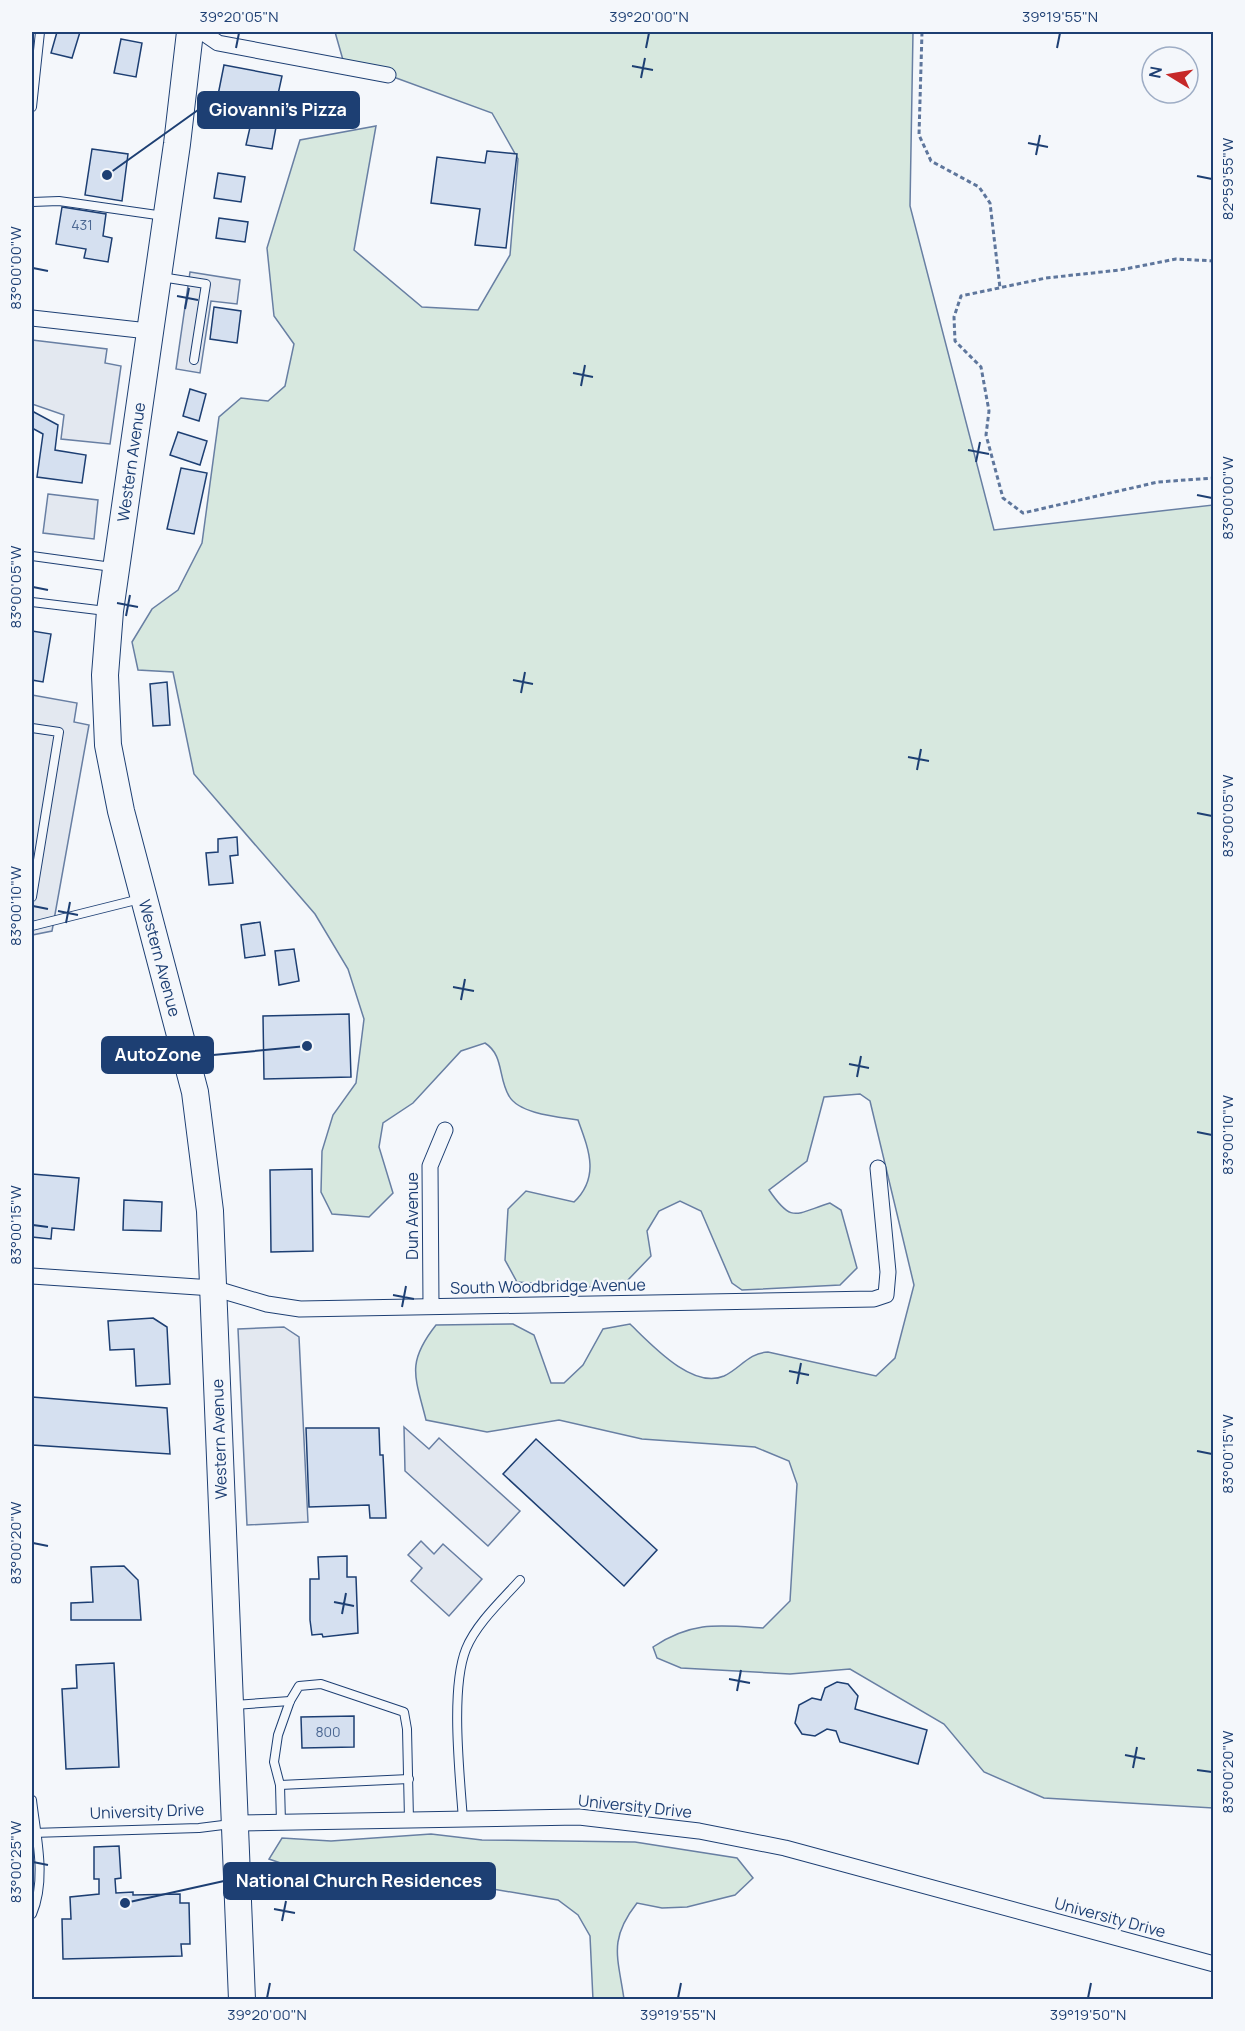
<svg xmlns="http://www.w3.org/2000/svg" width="1245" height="2031" font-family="Manrope,sans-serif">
	<rect width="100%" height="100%" fill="#f4f7fb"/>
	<g fill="#d7e8df" stroke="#687fa3" stroke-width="1.5">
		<path d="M335 32H913L910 206 994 530 1213 505V1808L1044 1798 984 1772 944 1724 850 1669 790 1674 681 1668 657 1658 653 1647C692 1621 719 1625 763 1628L790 1601 797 1484 789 1461 755 1447 642 1439 559 1420 487 1432 426 1420C415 1376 406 1363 436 1325L513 1324 534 1335 551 1383H564L583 1365 603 1329 630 1324C650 1343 692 1390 724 1376 741 1368 748 1353 768 1352L876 1376 895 1358 914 1285 870 1101 860 1094 824 1097 807 1161 769 1190C792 1224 795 1214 830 1203L841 1210 857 1268 840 1285 742 1290 732 1283 701 1211 680 1201 659 1211 647 1231 651 1256 626 1282 590 1287 517 1282 505 1260 508 1209 526 1191 574 1202C600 1177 589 1150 578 1120 559 1117 519 1114 509 1096 498 1078 504 1055 485 1043L461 1051 413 1103 383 1123 379 1147 393 1193 369 1217 332 1214 321 1192 322 1151 333 1115 356 1083 364 1019 348 969 315 914 194 774 173 672 138 670 132 642 152 609 178 590 202 543 219 417 241 398 268 401 285 386 294 344 274 316 267 248 300 140 376 126 354 250 422 307 478 310 510 255 518 159 492 113 388 75 345 67Z"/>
		<path d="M431 1834 482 1840 635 1842 737 1858 753 1878 735 1895 687 1907 662 1908 637 1903C608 1940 618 1957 624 1999L593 2000 590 1936 578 1915 558 1900 487 1888 462 1890 341 1880 315 1875 269 1859 282 1838 331 1841Z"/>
	</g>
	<g fill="#e3e8f0" stroke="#687fa3" stroke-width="1.5">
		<path d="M190 272 240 280 237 304 211 301 200 373 176 369Z"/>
		<path d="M32 340 107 349 105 363 121 366 110 444 61 439 64 415 32 404Z"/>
		<path d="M48 494 98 500 94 539 43 533Z"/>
		<path d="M32 695 77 703 74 722 89 725 52 931 32 935Z"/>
		<path d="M284 1327 299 1337 308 1522 247 1525 238 1329Z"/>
		<path d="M404 1427 429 1449 439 1438 520 1511 488 1546 405 1471Z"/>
		<path d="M421 1541 434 1554 443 1544 482 1579 449 1616 411 1581 422 1568 408 1555Z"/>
	</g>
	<g fill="#d5e0f0" stroke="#1d3f73" stroke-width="1.5">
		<path d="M57 32H80L72 58 51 53Z"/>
		<path d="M121 39 142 43 136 77 114 73Z"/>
		<path d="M224 65 282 76 272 122 250 118 253 102 218 95Z"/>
		<path d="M251 123 276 127 272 149 246 145Z"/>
		<path d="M92 149 128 154 122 201 85 195Z"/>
		<path d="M487 151 517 154 506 248 475 245 480 209 431 203 437 157 485 163Z"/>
		<path d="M218 173 245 177 241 202 214 198Z"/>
		<path d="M62 207 106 214 103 236 112 238 108 262 84 258 86 249 56 244Z"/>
		<path d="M219 218 248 222 245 242 216 238Z"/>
		<path d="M214 307 241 311 237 343 210 339Z"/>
		<path d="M190 389 206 394 199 421 183 416Z"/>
		<path d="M32 411 58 425 55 450 86 455 82 483 37 477 43 434 32 428Z"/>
		<path d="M178 432 207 441 200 465 170 455Z"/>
		<path d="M181 468 207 473 194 534 167 529Z"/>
		<path d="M32 631 51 634 43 682 32 680Z"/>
		<path d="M167 682 170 725 153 726 150 684Z"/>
		<path d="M237 837 238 855 230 856 233 883 209 885 206 853 218 852V839Z"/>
		<path d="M260 922 265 955 245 958 241 925Z"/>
		<path d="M294 949 299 981 279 985 275 951Z"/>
		<path d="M349 1014 351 1077 264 1079 263 1016Z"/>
		<path d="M312 1169 313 1251 271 1252 270 1170Z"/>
		<path d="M32 1174 79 1178 74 1230 52 1228 51 1239 32 1237Z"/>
		<path d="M124 1200 162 1202 161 1231 123 1230Z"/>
		<path d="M153 1318 167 1327 170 1384 136 1386 134 1349 110 1350 108 1321Z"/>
		<path d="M32 1397 167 1408 170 1454 32 1445Z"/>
		<path d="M306 1428H379L380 1455H383L386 1518H370L369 1505 309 1507Z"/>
		<path d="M536 1439 657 1550 624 1586 503 1474Z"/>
		<path d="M347 1556V1577H356L358 1633 323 1637 322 1634 312 1635 310 1620V1579H319L318 1557Z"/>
		<path d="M124 1566 138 1580 141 1620H71V1603L93 1602 91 1567Z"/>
		<path d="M114 1663 119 1767 66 1769 62 1689 77 1688 76 1665Z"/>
		<path d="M837 1682 848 1684 858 1696 855 1709 927 1730 918 1764 840 1742 836 1731 827 1729 815 1736 802 1734 795 1723 799 1705 812 1698 821 1700 825 1688Z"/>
		<path d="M354 1716V1747L302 1748 301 1717Z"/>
		<path d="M119 1846 121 1878 115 1879 116 1893 133 1892V1895L180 1894V1903H189L190 1944H181L182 1956 63 1959 62 1919H71L70 1897 99 1894V1879H94V1847Z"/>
	</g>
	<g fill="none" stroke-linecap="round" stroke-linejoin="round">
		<g stroke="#1d3f73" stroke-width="10">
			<g id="lane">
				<path d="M32 107 40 32"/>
				<path d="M32 202 59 201 164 216"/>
				<path d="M161 277 206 284 194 360"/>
				<path d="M32 556 112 567"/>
				<path d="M32 602 106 611"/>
				<path d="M32 728 59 732 32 897"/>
				<path d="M32 926 140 899"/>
				<path d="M234 1705 290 1701"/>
				<path d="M280 1785 409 1779"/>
				<path d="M32 1800C36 1836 47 1879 32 1914"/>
				<path d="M463 1820C460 1776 450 1689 466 1649 476 1624 502 1600 520 1580"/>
				<path d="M281 1823 280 1785 274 1762 278 1735 290 1701 299 1686 321 1684 404 1712 407 1729 409 1820"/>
				<path d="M32 1833 199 1828 231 1824"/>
			</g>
		</g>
		<g stroke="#1d3f73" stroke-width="17">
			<g id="street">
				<path d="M202 32 218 43 388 75"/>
				<path d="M32 318 148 331"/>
				<path d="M32 1276 213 1288 267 1304 300 1309 874 1299 886 1295 888 1272 878 1168"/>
				<path d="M431 1305 430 1166 445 1130"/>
				<path d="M236 1823 579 1817 699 1831 785 1848 1214 1964"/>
			</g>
		</g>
		<g stroke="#1d3f73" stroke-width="28">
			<path id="primary" d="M190 32 177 144 110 611 105 675 108 745 121 811 195 1092 210 1211 242 2000"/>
		</g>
		<g stroke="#5e769c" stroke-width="3" stroke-dasharray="4.5 3" stroke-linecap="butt">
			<path d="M922 32 919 135 931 161 979 187 990 203 1000 288"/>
			<path d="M1214 261 1176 259 1120 270 1046 278 961 296 954 317 955 341 981 367 989 411 986 435 1003 498 1023 513 1158 482 1214 478"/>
		</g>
		<use href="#lane" stroke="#f4f7fb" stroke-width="8"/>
		<use href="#street" stroke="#f4f7fb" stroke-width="15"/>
		<use href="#primary" stroke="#f4f7fb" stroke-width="26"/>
	</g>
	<path fill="none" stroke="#1d3f73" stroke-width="2" d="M236 48 239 33M646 48 649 33M1057 48 1060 33M632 66 653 70M641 78 645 58M1028 143 1048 147M1036 155 1040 135M1197 176 1212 179M33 268 48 271M177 296 198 300M185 309 189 288M573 373 593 377M581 386 585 365M968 450 989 454M976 462 980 442M1197 495 1212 498M33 587 48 590M117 603 138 607M126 616 130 595M513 680 533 684M521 693 525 672M908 757 929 761M917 770 921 749M1197 813 1212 816M33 906 48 909M58 911 78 915M66 923 70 902M453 987 474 991M461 1000 465 979M849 1064 869 1068M857 1077 861 1056M1197 1132 1212 1135M33 1225 48 1227M393 1295 414 1299M402 1307 406 1286M789 1371 809 1375M797 1384 801 1363M1197 1451 1212 1454M33 1543 48 1546M334 1602 354 1606M342 1614 346 1593M729 1679 750 1683M737 1691 741 1670M1125 1755 1145 1759M1133 1768 1137 1747M1197 1770 1212 1772M33 1862 48 1865M274 1909 295 1913M282 1921 286 1901M267 1998 270 1983M678 1998 681 1983M1088 1998 1091 1983"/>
	<g text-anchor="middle" stroke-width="4.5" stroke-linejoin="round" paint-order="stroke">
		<g font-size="14" fill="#4b6792">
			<text x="82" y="230">431</text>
			<text x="328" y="1737">800</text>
		</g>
		<g font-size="16" fill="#1d3f73" stroke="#f4f7fb">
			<text transform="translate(131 462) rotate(-82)" y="6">Western Avenue</text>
			<text transform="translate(160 958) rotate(75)" y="6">Western Avenue</text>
			<text transform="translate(412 1216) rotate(-90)" y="6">Dun Avenue</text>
			<text transform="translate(548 1286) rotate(-1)" y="6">South Woodbridge Avenue</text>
			<text transform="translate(219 1439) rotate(-92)" y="6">Western Avenue</text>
			<text transform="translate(635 1806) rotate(6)" y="6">University Drive</text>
			<text transform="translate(147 1811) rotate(-2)" y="6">University Drive</text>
			<text transform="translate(1110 1917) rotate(15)" y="6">University Drive</text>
		</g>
	</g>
	<path fill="none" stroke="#1d3f73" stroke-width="2" d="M107 175L198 110M307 1046L213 1055M125 1903L224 1881"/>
	<g fill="#1d3f73" stroke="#f4f7fb" stroke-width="2">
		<circle cx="107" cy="175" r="6"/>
		<circle cx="307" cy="1046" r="6"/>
		<circle cx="125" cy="1903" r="6"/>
	</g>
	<g fill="#1d3f73" stroke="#1d3f73" stroke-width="2">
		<rect x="198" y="92" width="161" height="36" rx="6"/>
		<rect x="102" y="1037" width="111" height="36" rx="6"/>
		<rect x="224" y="1863" width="271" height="36" rx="6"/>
	</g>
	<g font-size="18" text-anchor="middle" font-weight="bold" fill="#fff">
		<text x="278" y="116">Giovanni's Pizza</text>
		<text x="158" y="1061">AutoZone</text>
		<text x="359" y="1887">National Church Residences</text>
	</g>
	<rect width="1245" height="2031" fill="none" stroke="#f4f7fb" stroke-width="66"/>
	<g transform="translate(1170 75) rotate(281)"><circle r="28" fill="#f4f7fb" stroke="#9eadc5" stroke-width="1.5"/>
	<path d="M0-4.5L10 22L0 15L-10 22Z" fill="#c62828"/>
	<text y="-9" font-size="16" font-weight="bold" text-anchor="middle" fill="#1d3f73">N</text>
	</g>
	<rect x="33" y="33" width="1179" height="1965" fill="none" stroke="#1d3f73" stroke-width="2"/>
	<g font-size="15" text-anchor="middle" fill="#1d3f73">
		<text x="239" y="22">39°20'05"N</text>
		<text x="649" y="22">39°20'00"N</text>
		<text x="1060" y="22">39°19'55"N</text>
		<text transform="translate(1228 179) rotate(-90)" y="5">82°59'55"W</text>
		<text transform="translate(16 268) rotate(-90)" y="5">83°00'00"W</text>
		<text transform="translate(1228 498) rotate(-90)" y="5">83°00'00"W</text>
		<text transform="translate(16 587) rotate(-90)" y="5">83°00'05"W</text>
		<text transform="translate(1228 816) rotate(-90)" y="5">83°00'05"W</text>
		<text transform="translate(16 906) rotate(-90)" y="5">83°00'10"W</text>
		<text transform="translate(1228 1135) rotate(-90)" y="5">83°00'10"W</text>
		<text transform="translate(16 1225) rotate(-90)" y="5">83°00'15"W</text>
		<text transform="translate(1228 1454) rotate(-90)" y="5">83°00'15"W</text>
		<text transform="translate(16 1543) rotate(-90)" y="5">83°00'20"W</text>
		<text transform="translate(1228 1772) rotate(-90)" y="5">83°00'20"W</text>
		<text transform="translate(16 1862) rotate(-90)" y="5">83°00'25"W</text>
		<text x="267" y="2020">39°20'00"N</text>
		<text x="678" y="2020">39°19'55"N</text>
		<text x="1088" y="2020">39°19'50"N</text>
	</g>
</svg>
